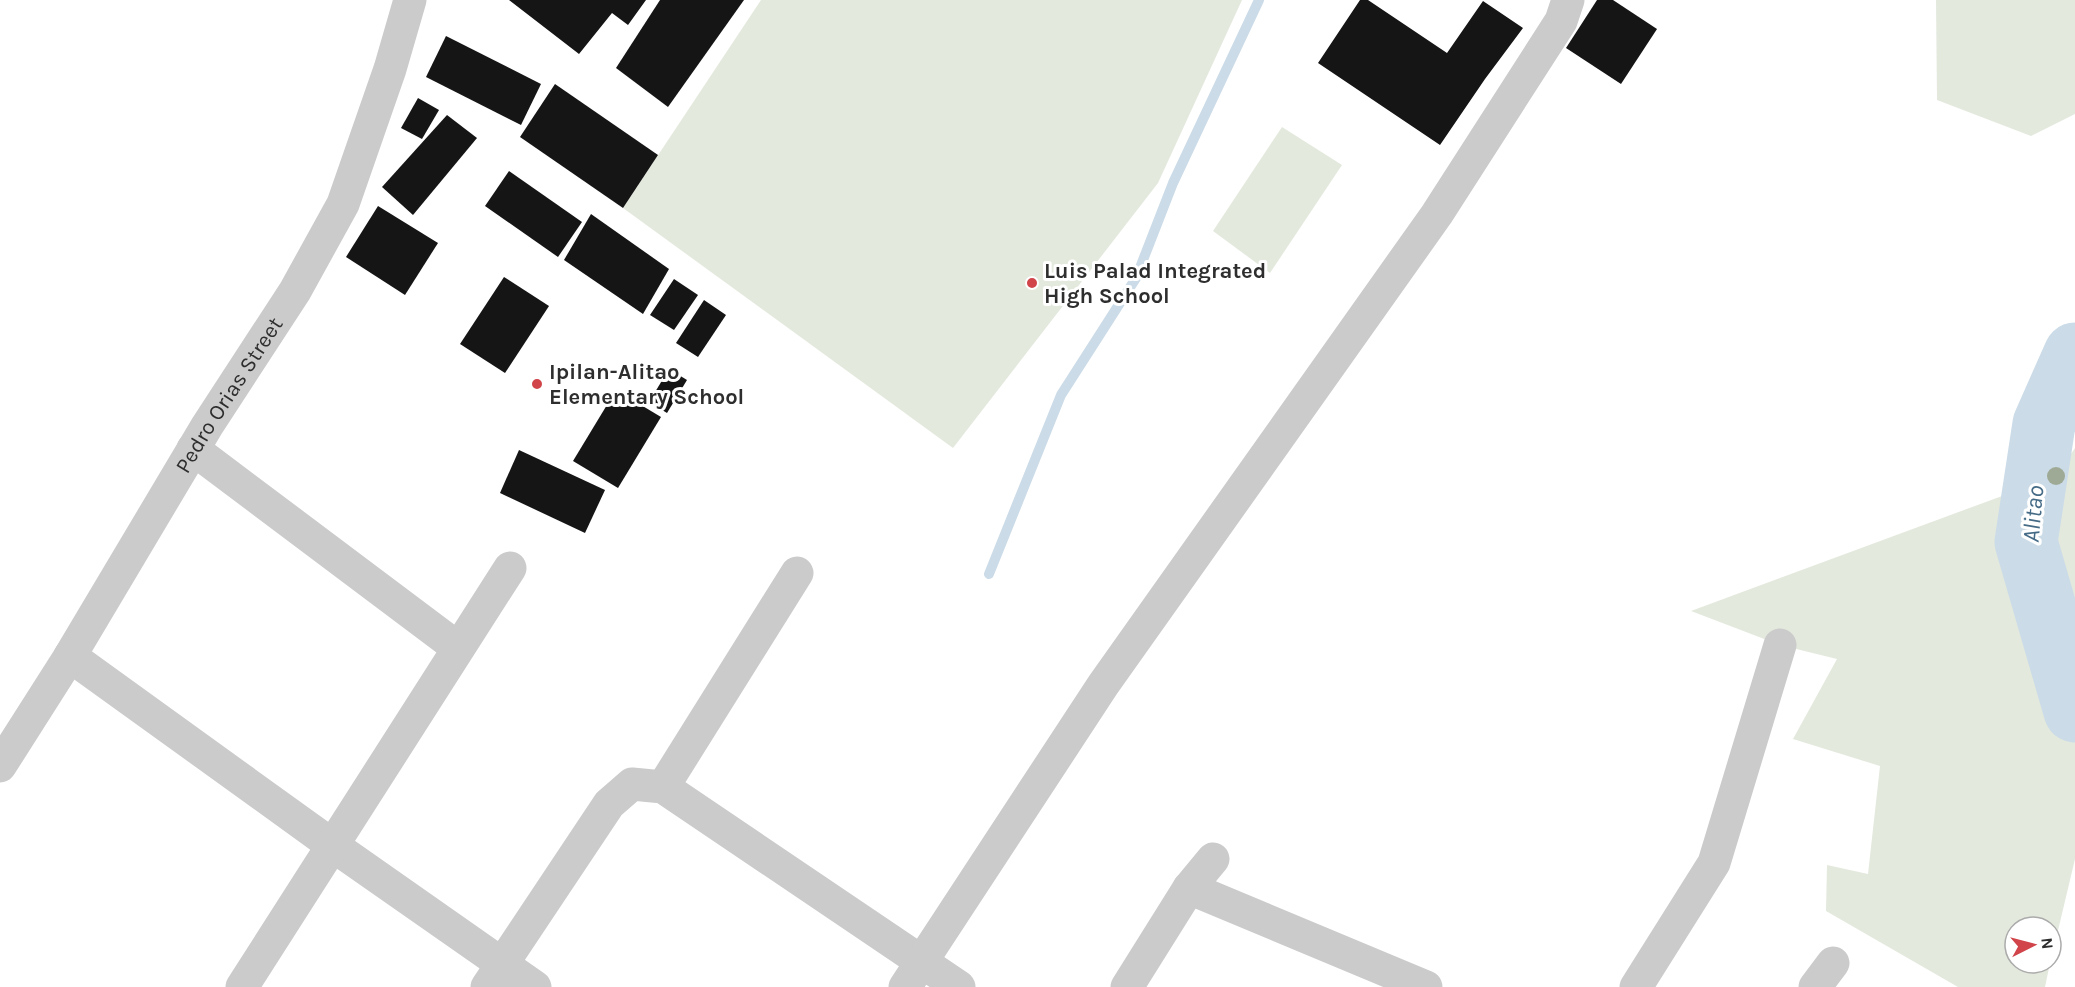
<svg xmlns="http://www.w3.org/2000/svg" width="2075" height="987" font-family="Karla,sans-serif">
	<rect width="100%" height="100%" fill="#fff"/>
	<g fill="#e3e9dd">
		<path d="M761 0H1242L1158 183 953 448 623 208Z"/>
		<path d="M1936 0H2075V114L2031 136 1937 100Z"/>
		<path d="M1282 127 1342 165 1270 273 1213 231Z"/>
		<path d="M2075 448V859L2051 960V927H2015V963H2050L2045 987H1958L1826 911 1827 865 1868 874 1880 766 1793 739 1837 659 1780 645 1691 611 2056 476Z"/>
	</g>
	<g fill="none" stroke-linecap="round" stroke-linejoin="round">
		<path stroke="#cbdbe7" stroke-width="10" d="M989 574 1061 395 1136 278 1173 183 1259 0"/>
		<path stroke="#cbdbe7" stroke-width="63" d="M2075 354 2044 424 2026 542 2075 711"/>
	</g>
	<g fill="#151515">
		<path d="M509 0H646L628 25 612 13 579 54Z"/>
		<path d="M660 0H744L668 107 616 68Z"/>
		<path d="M1360 0H1368L1447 53 1483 1 1523 28 1485 79 1440 145 1318 63Z"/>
		<path d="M1597 0H1613L1657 29 1621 84 1566 48Z"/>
		<path d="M446 36 541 84 521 125 426 77Z"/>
		<path d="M555 84 658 155 623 208 520 137Z"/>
		<path d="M418 98 439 110 422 139 401 128Z"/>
		<path d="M447 115 477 138 413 215 382 187Z"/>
		<path d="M509 171 582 222 558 257 485 206Z"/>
		<path d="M378 206 438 243 405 295 346 257Z"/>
		<path d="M591 214 669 269 643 314 564 260Z"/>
		<path d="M504 277 549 306 505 373 460 344Z"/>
		<path d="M674 279 698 295 674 330 650 315Z"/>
		<path d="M704 300 726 315 698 357 676 343Z"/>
		<path d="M669 369 687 380 667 413 649 402Z"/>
		<path d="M616 390 661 417 618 488 573 461Z"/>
		<path d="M519 450 605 490 585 533 500 493Z"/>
	</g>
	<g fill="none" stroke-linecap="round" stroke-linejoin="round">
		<g stroke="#cbcbcb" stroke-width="33">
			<path d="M193 449 458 648"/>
			<path d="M70 656 332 845 535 987"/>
			<path d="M663 787 797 573"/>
			<path d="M1189 888 1426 987"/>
			<path d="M242 987 510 568"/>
			<path d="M487 987 609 804 632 784 663 787 959 987"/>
			<path d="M905 987 1103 685 1437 214 1561 21 1568 0"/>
			<path d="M1127 987 1189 888 1213 859"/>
			<path d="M1636 987 1714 863 1780 645"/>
			<path d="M1815 987 1833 963"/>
		</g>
		<path stroke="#cbcbcb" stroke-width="33" id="s1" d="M0 766 70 656 207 426 295 291 343 204 390 69 410 0"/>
	</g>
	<circle fill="#9faa96" cx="2056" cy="476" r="9"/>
	<g fill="#d0444a" stroke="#fff" stroke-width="2">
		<circle cx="1032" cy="283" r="6"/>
		<circle cx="537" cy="384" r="6"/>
	</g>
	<g text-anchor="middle" stroke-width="6" stroke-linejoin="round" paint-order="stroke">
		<g font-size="22" font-weight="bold" fill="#2e2e2e" stroke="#fff" text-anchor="start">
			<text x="1044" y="278">Luis Palad Integrated<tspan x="1044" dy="25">High School</tspan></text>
			<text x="549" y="379">Ipilan-Alitao<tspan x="549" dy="25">Elementary School</tspan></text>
		</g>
		<g font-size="22" fill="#2e2e2e" stroke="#fff">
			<text dy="8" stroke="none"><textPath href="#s1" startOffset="436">Pedro Orias Street</textPath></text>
		</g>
		<g font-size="24" font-style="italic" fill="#456b86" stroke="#fff">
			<text transform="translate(2033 514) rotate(-85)" y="8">Alitao</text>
		</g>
	</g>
	<g transform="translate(2033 945) rotate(84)"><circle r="28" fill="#ffffff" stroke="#ababab" stroke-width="1.5"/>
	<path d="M0-4.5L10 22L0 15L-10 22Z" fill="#d0444a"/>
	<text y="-9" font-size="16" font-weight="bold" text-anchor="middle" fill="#2e2e2e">N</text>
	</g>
</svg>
